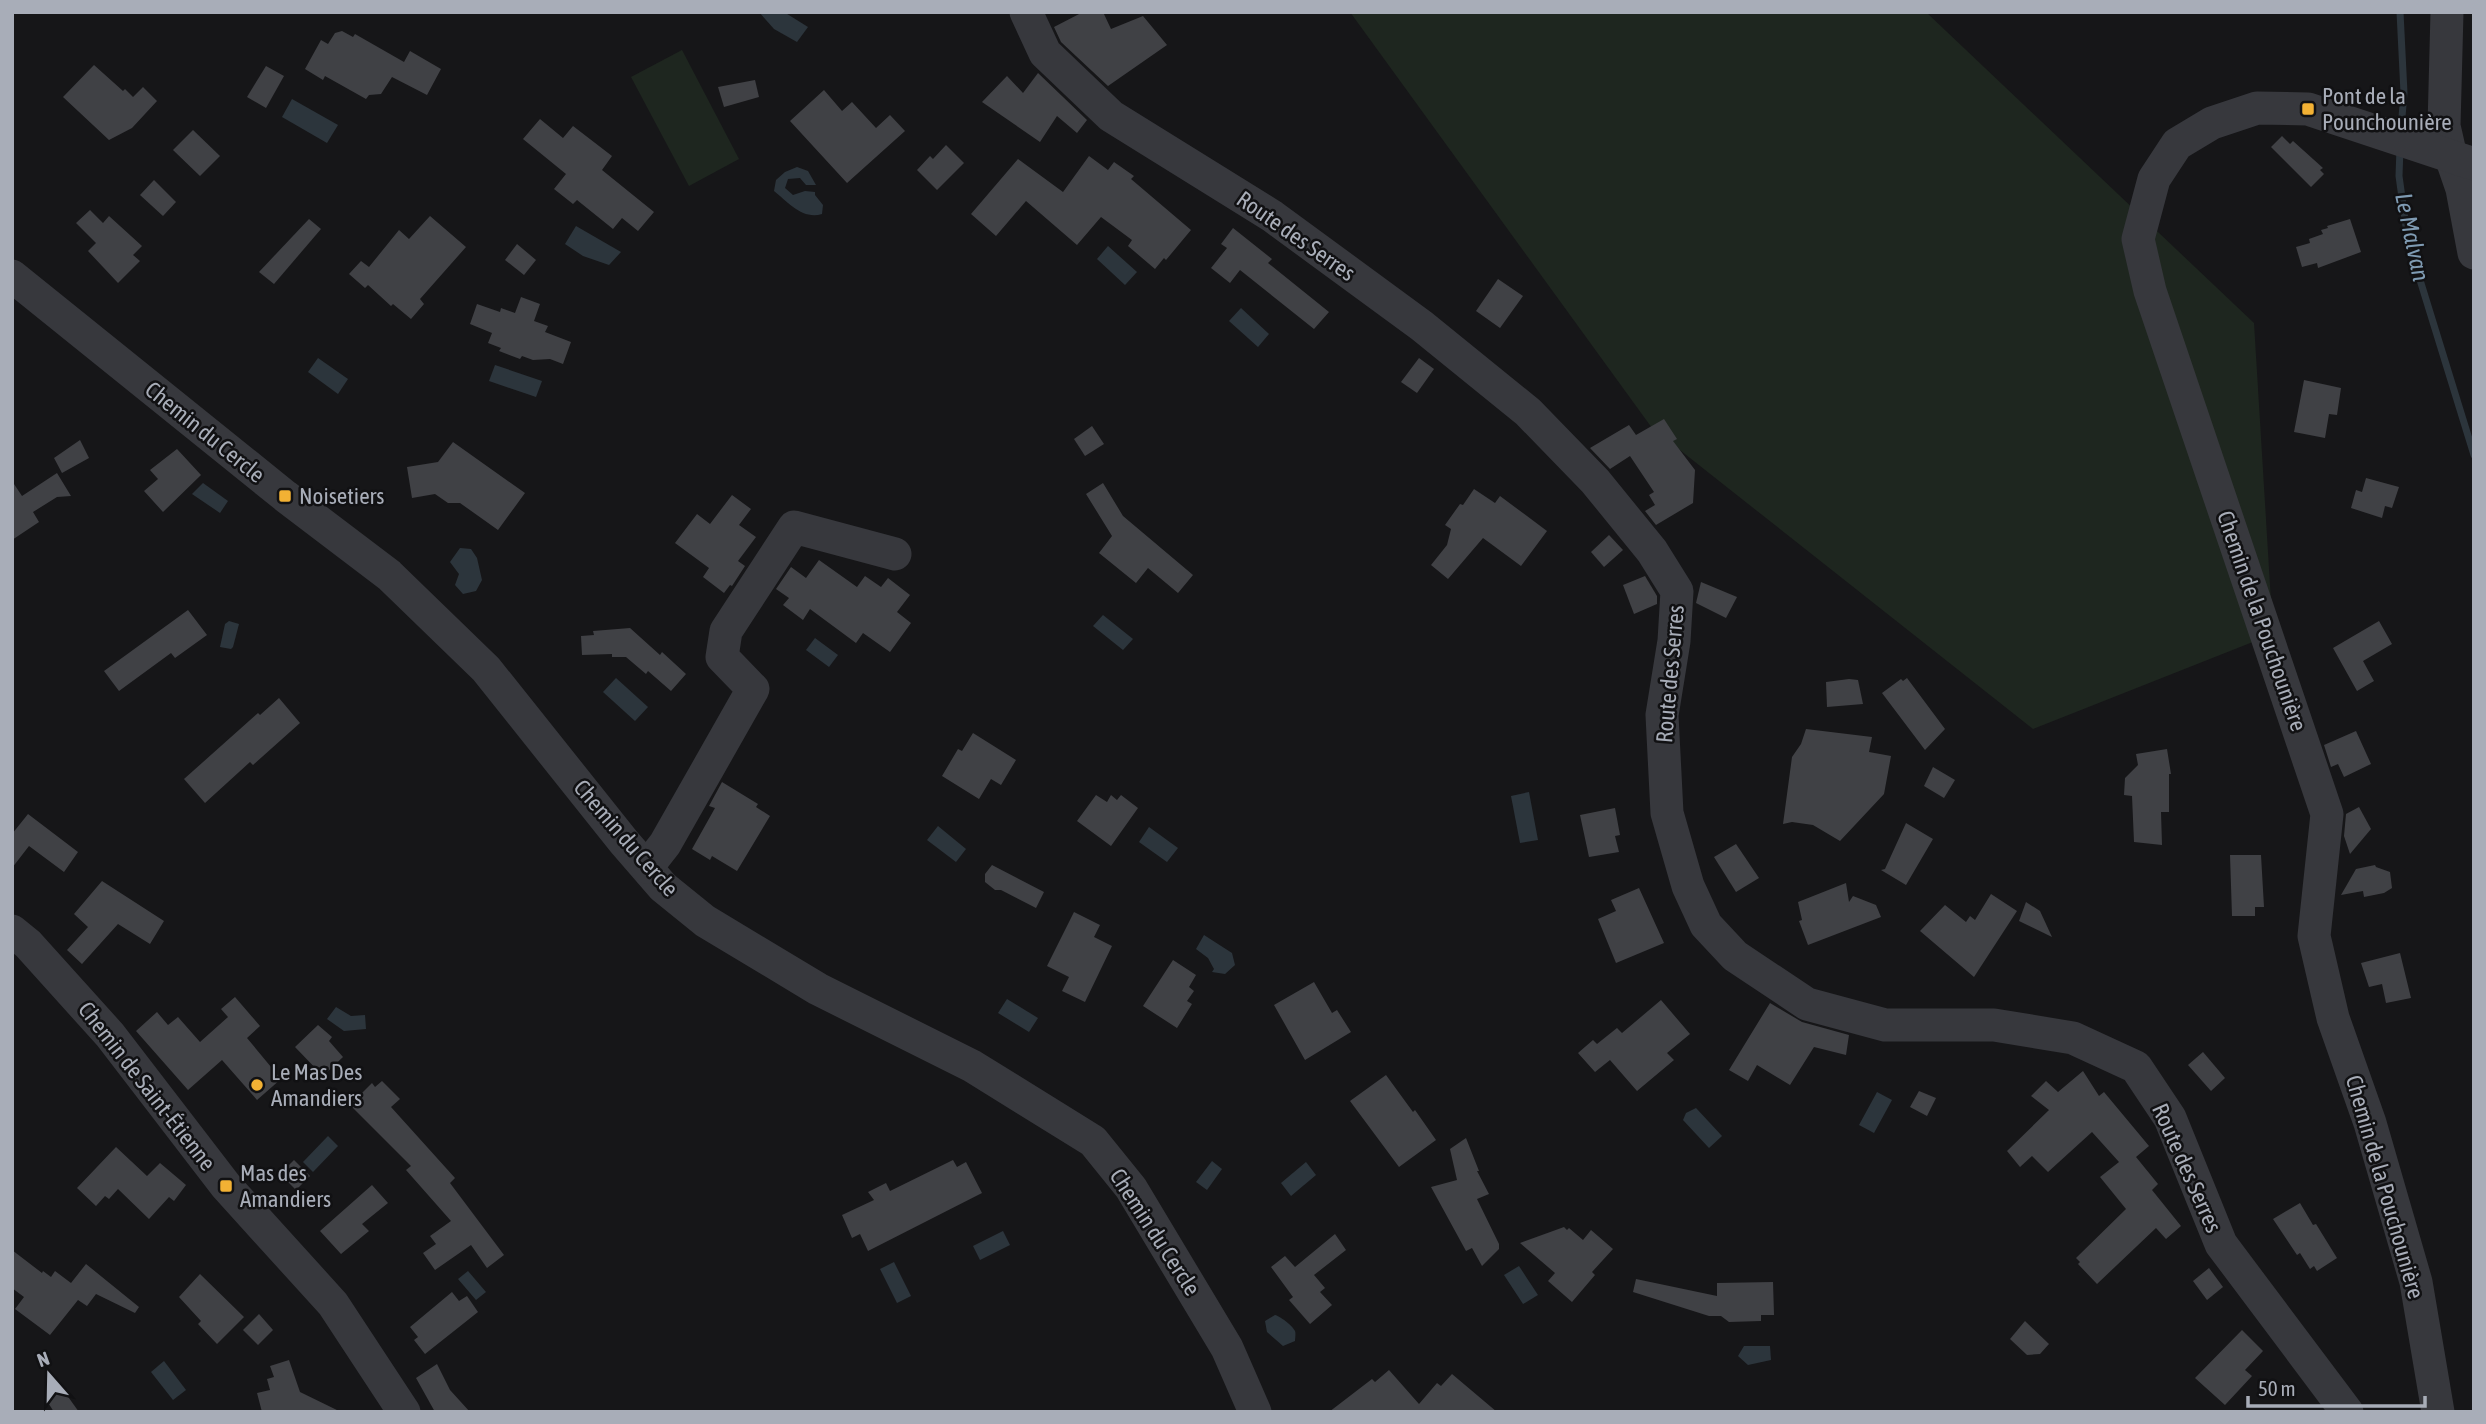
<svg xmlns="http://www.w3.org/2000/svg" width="2486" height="1424" font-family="'Asap Condensed',sans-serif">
	<rect width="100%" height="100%" fill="#161618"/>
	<g fill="#1e261f">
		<path d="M1350 12H1926L2254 323 2273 634 2033 729 1652 428Z"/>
		<path d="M682 50 739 159 689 186 631 77Z"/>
	</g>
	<g fill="#2c353c">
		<path d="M759 12H784L808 27 797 42 774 29Z"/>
		<path d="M292 99 338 125 327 143 282 117Z"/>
		<path d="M797 167 808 171 816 185H806L800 178 788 179 785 188 793 195 805 191 815 192V195L823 205 822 214C803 220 789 203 774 191L776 180 785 172Z"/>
		<path d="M576 226 621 252 609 265 583 256 565 244Z"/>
		<path d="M1108 246 1137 272 1125 285 1097 259Z"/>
		<path d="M1241 308 1269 334 1258 347 1229 321Z"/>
		<path d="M318 358 348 379 338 394 308 372Z"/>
		<path d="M495 365 542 381 536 397 489 381Z"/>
		<path d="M203 483 228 501 220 513 192 494Z"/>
		<path d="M460 548 471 549 477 558 482 580 476 591 463 594 455 585 459 574 450 562Z"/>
		<path d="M1103 615 1133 639 1123 650 1093 626Z"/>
		<path d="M229 621 239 624 233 647 231 649 220 647 225 624Z"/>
		<path d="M815 638 838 655 829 667 806 650Z"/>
		<path d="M616 678 648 707 635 721 603 692Z"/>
		<path d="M1529 792 1538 840 1520 843 1511 796Z"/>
		<path d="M938 826 966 849 956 862 927 840Z"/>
		<path d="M1149 827 1178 848 1167 862 1139 842Z"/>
		<path d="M1204 935 1232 953 1235 965 1225 974 1212 972 1214 969 1208 958 1196 949Z"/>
		<path d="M1007 999 1038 1018 1029 1032 998 1013Z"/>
		<path d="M336 1007 351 1016 365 1015 366 1029 344 1031 327 1019Z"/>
		<path d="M1877 1092 1892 1100 1874 1133 1859 1125Z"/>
		<path d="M1696 1108 1722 1136 1709 1148 1683 1120 1686 1113Z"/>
		<path d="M328 1136 338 1146 313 1172 303 1162Z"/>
		<path d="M1212 1161 1222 1169 1207 1190 1196 1182Z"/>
		<path d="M1306 1162 1316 1175 1291 1196 1281 1183Z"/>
		<path d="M1003 1231 1010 1245 980 1260 973 1246Z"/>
		<path d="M894 1262 911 1296 897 1303 880 1269Z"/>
		<path d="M1519 1266 1538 1295 1523 1304 1504 1275Z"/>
		<path d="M468 1271 486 1292 476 1300 458 1279Z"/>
		<path d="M1275 1315C1280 1316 1293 1326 1295 1331 1296 1333 1295 1339 1295 1341L1283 1346 1267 1332 1265 1321Z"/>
		<path d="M1744 1346H1770L1771 1360 1748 1365 1738 1356Z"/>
		<path d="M164 1361 186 1390 173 1400 151 1372Z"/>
	</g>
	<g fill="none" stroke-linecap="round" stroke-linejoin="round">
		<g stroke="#2c353c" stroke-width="7">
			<path d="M2400 12 2404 93 2401 129"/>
			<path d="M2400 148 2399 176 2408 241 2474 455"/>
		</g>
	</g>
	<g fill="#404145">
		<path d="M1083 12H1103L1111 29 1143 16 1167 45 1108 86 1061 42 1054 27Z"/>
		<path d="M342 31 353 37 355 34 404 62 410 51 441 69 427 95 392 77 381 94 369 95 366 99 325 76 323 80 305 69 321 40 328 44 335 33Z"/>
		<path d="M94 65 123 91 125 89 133 97 143 87 157 101 132 128 109 140 63 97Z"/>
		<path d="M266 66 284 76 266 108 247 97Z"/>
		<path d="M1038 73 1087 120 1077 133 1057 116 1040 142 982 102 1007 76 1023 93Z"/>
		<path d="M755 80 759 97 724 107 718 87Z"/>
		<path d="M824 90 842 111 852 102 876 128 890 115 905 131 847 183 790 121Z"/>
		<path d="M540 119 563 138 573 126 612 156 602 170 654 212 638 231 622 218 613 229 577 200 573 204 554 189 566 174 523 139Z"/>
		<path d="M193 130 220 156 200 176 173 150Z"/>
		<path d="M2282 136 2290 144 2293 141 2323 168 2320 170 2324 174 2311 187 2271 147Z"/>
		<path d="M946 145 964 163 937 190 917 170 930 156 933 159Z"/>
		<path d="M1089 156 1108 170 1114 162 1134 176 1131 179 1191 230 1166 260 1164 258 1155 269 1128 246 1132 240 1101 217 1077 245 1026 201 996 236 971 214 1018 159 1063 192Z"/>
		<path d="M154 180 176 202 163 216 140 195Z"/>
		<path d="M90 210 103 223 109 216 142 246 133 255 140 261 118 283 88 251 96 243 76 223Z"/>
		<path d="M430 216 466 247 420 299 424 304 411 319 393 304 391 306 368 285 365 288 349 274 361 261 369 267 399 230 409 239Z"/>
		<path d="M309 219 321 229 274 284 259 272Z"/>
		<path d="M2350 219 2361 252 2318 268 2317 263 2302 267 2296 247 2310 243 2309 239 2323 234 2321 230 2328 228 2327 226Z"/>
		<path d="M1233 228 1272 259 1268 263 1329 312 1314 329 1240 270 1230 283 1211 268 1227 248 1221 244Z"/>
		<path d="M517 244 536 260 524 275 505 260Z"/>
		<path d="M1498 279 1523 296 1500 328 1476 311Z"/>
		<path d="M521 297 540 304 534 321 548 326 545 332 571 342 563 364 550 359 533 360 522 356 520 359 499 351 501 348 488 343 492 333 470 324 477 304 500 312 501 308 515 313Z"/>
		<path d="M1419 358 1434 369 1417 393 1401 382Z"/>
		<path d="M2304 380 2341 388 2337 415 2329 414 2325 438 2294 432Z"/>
		<path d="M1664 419 1677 439 1673 441 1695 470 1693 503 1656 525 1645 511 1655 505 1649 495 1654 492 1630 456 1610 469 1590 448 1629 425 1636 435Z"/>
		<path d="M1092 426 1104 444 1085 456 1074 439Z"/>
		<path d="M80 440 89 458 62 473 54 458Z"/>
		<path d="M453 442 525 493 498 530 460 503H448L435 494 412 498 407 467 438 462Z"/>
		<path d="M177 449 201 475 163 512 144 491 158 479 150 470Z"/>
		<path d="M57 473 71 496 57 497 33 512 39 522 12 540V481L22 496Z"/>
		<path d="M2366 478 2399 487 2392 508 2385 506 2382 518 2351 508 2356 490 2362 492Z"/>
		<path d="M1103 483 1123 516 1193 575 1178 593 1148 568 1136 583 1099 553 1112 536 1086 494Z"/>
		<path d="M1474 489 1495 503 1500 496 1547 531 1521 566 1483 538 1448 579 1431 565 1447 545 1451 529 1445 525 1460 504 1463 505Z"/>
		<path d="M732 495 751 509 739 525 756 537 738 561 745 566 732 586 730 585 724 593 703 577 709 568 675 543 697 514 710 524Z"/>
		<path d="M1609 535 1623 550 1604 567 1591 552Z"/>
		<path d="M819 560 857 587 865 576 881 587 888 578 910 595 897 612 911 623 890 652 863 633 856 643 810 609 803 620 783 605 789 598 776 589 791 567 806 578Z"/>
		<path d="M1645 576 1657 596V604L1634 614 1623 585Z"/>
		<path d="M1701 582 1737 597 1726 618 1696 603Z"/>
		<path d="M188 610 207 635 175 658 171 653 119 691 104 671Z"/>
		<path d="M2379 621 2392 644 2363 661 2374 681 2357 691 2333 648Z"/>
		<path d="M630 628 660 655 662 652 686 674 671 691 648 671 646 674 626 657H612V654L582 655 581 636 594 635 593 631Z"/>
		<path d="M1907 678 1945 729 1925 750 1882 693 1901 679 1903 681Z"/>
		<path d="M1849 679 1858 680 1863 704 1827 707 1826 682Z"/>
		<path d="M279 698 300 723 253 765 250 762 205 803 184 779 258 713 260 715Z"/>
		<path d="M1806 729 1872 737 1869 752 1891 756 1884 794 1840 841 1813 825 1792 822 1783 824 1792 757 1801 744Z"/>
		<path d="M2356 731 2371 764 2344 777 2338 764 2331 767 2324 745Z"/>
		<path d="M973 733 1016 760 1001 785 991 779 979 799 942 776 958 749 962 751Z"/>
		<path d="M2167 749 2171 774H2169V812H2161L2162 845 2134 842 2132 796 2124 795 2125 778 2138 765 2136 754Z"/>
		<path d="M1933 767 1955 780 1944 798 1924 786Z"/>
		<path d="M722 782 758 804 756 807 770 816 737 871 712 856 710 860 692 849 715 808 709 806Z"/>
		<path d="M1096 795 1107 802 1111 795 1117 800 1121 795 1138 808 1111 846 1077 821Z"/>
		<path d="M2359 807 2371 829 2350 854 2344 836 2346 814Z"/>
		<path d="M1615 808 1620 835 1615 836 1619 852 1589 857 1580 815Z"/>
		<path d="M28 814 78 852 64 872 29 846 12 868V834Z"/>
		<path d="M1906 823 1933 839 1906 885 1881 870 1885 869Z"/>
		<path d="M1736 844 1759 878 1736 892 1714 857Z"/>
		<path d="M2230 855H2261L2264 907H2255V916H2232Z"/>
		<path d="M992 865 1044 892 1036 908 1001 890H995L985 882V874Z"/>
		<path d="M2375 865 2376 867 2390 872 2392 888 2384 893 2364 897 2363 891 2341 895 2356 869Z"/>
		<path d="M102 881 164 921 150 944 118 924 82 964 67 950 88 927 74 914Z"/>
		<path d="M1846 883 1849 902 1853 896 1876 905 1881 917 1808 945 1799 921 1802 920 1798 902Z"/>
		<path d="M1639 888 1664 943 1616 963 1598 919 1616 911 1611 900Z"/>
		<path d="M1991 894 2017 911 1974 977 1920 931 1945 905 1966 922 1970 916 1975 920Z"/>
		<path d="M2026 902 2040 911 2052 937 2019 921Z"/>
		<path d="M1074 912 1100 925 1094 937 1112 946 1085 1002 1062 991 1069 977 1047 966Z"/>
		<path d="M2400 953 2411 998 2386 1003 2382 984 2369 987 2361 963Z"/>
		<path d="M1173 960 1196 975 1189 987 1194 991 1187 1001 1192 1004 1177 1028 1143 1006Z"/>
		<path d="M1314 982 1332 1013 1337 1010 1351 1032 1305 1060 1274 1005Z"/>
		<path d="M235 997 260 1026 247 1038 281 1079 257 1100 222 1060 188 1090 136 1031 157 1012 168 1025 178 1017 200 1042 228 1017 221 1009Z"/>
		<path d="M1661 1000 1690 1034 1667 1053 1674 1060 1637 1091 1610 1060 1595 1072 1578 1053 1593 1040 1597 1044 1617 1028 1622 1033Z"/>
		<path d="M1770 1003 1802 1022 1849 1035 1846 1055 1814 1047 1790 1085 1757 1065 1748 1081 1729 1070Z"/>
		<path d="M318 1025 332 1037 329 1041 343 1057 323 1076 295 1047Z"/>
		<path d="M2203 1052 2225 1078 2211 1091 2188 1065Z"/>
		<path d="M2083 1071 2099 1096 2104 1092 2149 1146 2136 1157 2158 1184 2152 1190 2181 1226 2166 1239 2156 1228 2097 1284 2078 1264 2080 1262 2076 1258 2126 1209 2100 1177 2119 1162 2092 1132 2048 1172 2032 1156 2020 1167 2007 1151 2049 1110 2031 1096 2046 1081 2058 1092Z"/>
		<path d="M1386 1075 1413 1112 1415 1110 1436 1140 1399 1167 1350 1101Z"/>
		<path d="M382 1081 400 1099 391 1107 455 1178 450 1183 504 1255 487 1268 471 1245 435 1270 423 1253 436 1244 430 1236 451 1221 406 1170 411 1166 350 1105 372 1083 375 1087Z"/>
		<path d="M1919 1091 1936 1098 1927 1116 1910 1107Z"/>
		<path d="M1466 1138 1479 1171H1477L1489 1194 1477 1199 1499 1244V1249L1482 1266 1472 1248 1466 1251 1431 1187 1457 1180 1450 1149Z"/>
		<path d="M116 1147 147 1176 160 1163 186 1185 174 1201 169 1197 149 1219 118 1189 109 1199 105 1196 96 1206 77 1188Z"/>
		<path d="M294 1160 310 1176 296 1190 280 1174Z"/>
		<path d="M953 1160 957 1167 966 1162 982 1193 868 1251 860 1234 852 1238 842 1215 874 1200 868 1192 886 1183 890 1191Z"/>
		<path d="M372 1185 388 1203 362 1224 369 1231 341 1254 320 1231Z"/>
		<path d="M2300 1203 2313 1225 2316 1224 2337 1258 2317 1271 2314 1266 2310 1269 2300 1253 2297 1255 2273 1219Z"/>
		<path d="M1564 1227 1567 1230 1569 1228 1583 1240 1591 1230 1613 1249 1592 1272 1595 1275 1572 1302 1548 1281 1555 1273 1520 1243Z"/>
		<path d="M1335 1234 1346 1250 1314 1275 1325 1288 1320 1292 1332 1305 1310 1324 1289 1300 1293 1297 1271 1267 1285 1256 1295 1267Z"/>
		<path d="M12 1250 42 1273 43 1271 51 1277 55 1271 71 1283 86 1264 139 1307 135 1313 96 1294 87 1306 78 1300 50 1335 15 1309 24 1297 12 1288Z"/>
		<path d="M2209 1268 2223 1287 2207 1300 2193 1281Z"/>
		<path d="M200 1274 244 1317 217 1344 198 1324 201 1321 179 1297Z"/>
		<path d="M1636 1279 1717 1296V1283L1773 1282 1774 1315H1761V1321L1729 1322 1721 1316H1709L1633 1292Z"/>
		<path d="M452 1292 459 1301 467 1296 478 1312 425 1354 414 1340 418 1337 410 1327Z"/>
		<path d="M259 1314 273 1330 258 1345 243 1330Z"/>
		<path d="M2025 1321 2049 1344 2040 1354 2027 1355 2010 1339Z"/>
		<path d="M2242 1330 2263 1351 2245 1370 2252 1376 2225 1405 2195 1378Z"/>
		<path d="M289 1360 300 1392 341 1412H262L257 1393 270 1390 267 1379 274 1377 270 1366Z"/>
		<path d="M437 1364 450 1390 470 1412H435L416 1378Z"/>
		<path d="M1389 1370 1419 1404 1437 1383 1441 1386 1452 1374 1497 1412H1329L1372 1379 1375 1382Z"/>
		<path d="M61 1387 79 1412H54L45 1398Z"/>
	</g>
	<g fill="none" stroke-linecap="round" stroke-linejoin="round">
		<g stroke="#37383d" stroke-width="33">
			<path d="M1026 12 1045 53 1111 116 1272 216 1422 326 1528 412 1595 481 1652 551 1677 591 1674 641 1662 715 1667 813 1688 886 1706 925 1735 956 1807 1004 1885 1025H1994L2073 1038 2136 1067 2170 1118 2221 1244 2347 1412"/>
			<path d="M2447 12 2444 126 2451 157 2462 189 2474 253"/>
			<path d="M12 276 285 496 389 575 486 669 624 842 663 887 705 921 818 989 972 1066 1093 1141 1131 1188 1227 1348 1255 1412"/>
			<path d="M647 867 665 844 753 689 722 657 726 631 794 527 895 554"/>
			<path d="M12 931 28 944 110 1035 226 1186 333 1304 404 1412"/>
			<path d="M2438 1412 2416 1282 2370 1123 2333 1018 2314 936 2327 814 2150 291 2138 239 2154 179 2177 144 2212 123 2257 108 2308 109 2474 164"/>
		</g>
	</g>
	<g fill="#f2b134" stroke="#111113" stroke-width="2.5">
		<rect x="2301" y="102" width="14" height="14" rx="3.5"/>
		<rect x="278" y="489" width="14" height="14" rx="3.5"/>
		<circle cx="257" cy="1085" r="7"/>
		<rect x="219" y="1179" width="14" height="14" rx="3.5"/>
	</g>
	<g text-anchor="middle" stroke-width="5" stroke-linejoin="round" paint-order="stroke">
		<g font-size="23" fill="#a8adb8" stroke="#111113" text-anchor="start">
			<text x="2322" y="104">Pont de la<tspan x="2322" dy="26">Pounchounière</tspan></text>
			<text x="299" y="504">Noisetiers</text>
			<text x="271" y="1080">Le Mas Des<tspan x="271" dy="26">Amandiers</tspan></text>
			<text x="240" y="1181">Mas des<tspan x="240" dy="26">Amandiers</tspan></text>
		</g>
		<g font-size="23" fill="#a8adb8" stroke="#111113">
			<text transform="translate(1296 236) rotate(35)" y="8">Route des Serres</text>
			<text transform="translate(205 432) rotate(39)" y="8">Chemin du Cercle</text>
			<text transform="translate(2262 621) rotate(71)" y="8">Chemin de la Pouchounière</text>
			<text transform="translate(1670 674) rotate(-85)" y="8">Route des Serres</text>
			<text transform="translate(626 838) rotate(49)" y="8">Chemin du Cercle</text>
			<text transform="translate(147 1086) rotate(52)" y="8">Chemin de Saint-Étienne</text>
			<text transform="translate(2187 1168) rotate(66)" y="8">Route des Serres</text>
			<text transform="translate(2385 1187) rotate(74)" y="8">Chemin de la Pouchounière</text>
			<text transform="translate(1155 1232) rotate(57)" y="8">Chemin du Cercle</text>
		</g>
		<g font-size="24" font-style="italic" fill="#7f9bb3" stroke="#111113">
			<text transform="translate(2412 237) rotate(78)" y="8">Le Malvan</text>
		</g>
	</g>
	<rect width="2486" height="1424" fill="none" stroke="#a8adb8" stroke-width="28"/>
	<g transform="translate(49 1375) rotate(340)" stroke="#111113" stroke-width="5" paint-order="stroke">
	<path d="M0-5L12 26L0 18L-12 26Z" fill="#a8adb8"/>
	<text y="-10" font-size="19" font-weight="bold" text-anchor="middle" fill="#a8adb8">N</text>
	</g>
	<path d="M2248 1396v10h177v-10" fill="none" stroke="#a8adb8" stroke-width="3.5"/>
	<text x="2258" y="1396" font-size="21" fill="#a8adb8" stroke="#111113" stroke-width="5" paint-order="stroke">50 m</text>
</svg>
